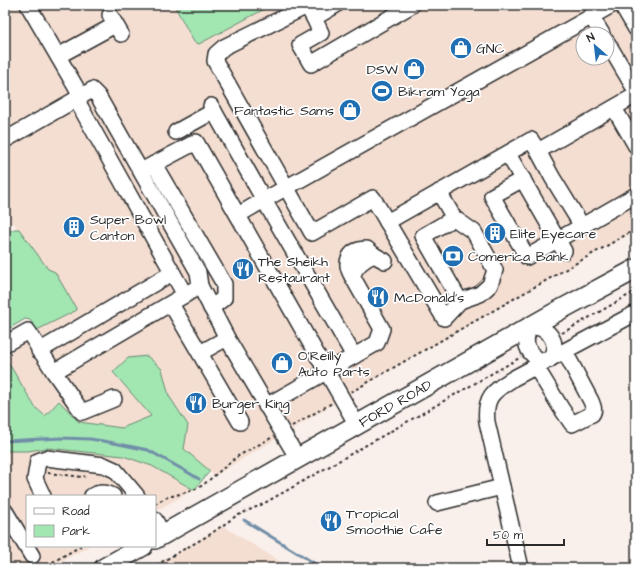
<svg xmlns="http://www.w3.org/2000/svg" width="641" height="573" font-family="'Architects Daughter',sans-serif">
	<rect width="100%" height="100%" fill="#faf0eb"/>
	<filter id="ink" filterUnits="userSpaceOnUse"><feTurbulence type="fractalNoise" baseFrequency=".025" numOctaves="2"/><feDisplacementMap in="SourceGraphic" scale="8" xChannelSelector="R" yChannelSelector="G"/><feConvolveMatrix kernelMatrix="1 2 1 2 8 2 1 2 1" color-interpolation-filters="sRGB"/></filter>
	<g filter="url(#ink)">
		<g fill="#f4ded2" fill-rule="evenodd">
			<path d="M5 5H173L194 42 263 5H636V230L383 374 214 476 210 471 184 449 188 425 169 396 162 369 113 372 152 417 122 428 79 422 59 401 45 416 35 407 5 357 37 330 67 314 14 223 5 228ZM583 34H607V58H583Z"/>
			<path d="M47 448 123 456 152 466 194 490 155 511V496H27V546H90L49 568H5V451H28Z"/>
			<path d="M223 526 291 568H150Z"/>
		</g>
		<g fill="#a2e6b2" stroke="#66886e">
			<path d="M174 5H272L199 44 194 42Z"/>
			<path d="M14 229H19L48 269 55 272 77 310 37 330 30 320 25 319 5 331V234Z"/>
			<path d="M147 356 162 369 169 396 188 425 184 449 210 471 194 490 152 466 123 456 47 448 28 451H5V357L35 407 45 416 59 401 79 422 122 428 151 416 113 372 128 358Z"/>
		</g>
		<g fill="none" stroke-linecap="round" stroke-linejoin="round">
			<g stroke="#718ea8" stroke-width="3">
				<path d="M5 441 61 438 90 439 109 442 148 450 189 473 199 479"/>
				<path d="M244 520 322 568"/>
			</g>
			<g stroke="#2b2b2b" stroke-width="18">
				<g id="minor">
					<path d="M28 5 81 96"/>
					<path d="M336 5 314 18 321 33 300 45 311 64 412 5"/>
					<path d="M622 5 636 29"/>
					<path d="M110 15 121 34"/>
					<path d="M591 16 602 34"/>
					<path d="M314 18 307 6 224 47 216 54 215 61 312 233 373 198 444 318 460 301 480 294 490 285 495 270 474 232 454 218 439 192"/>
					<path d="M607 42 636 91"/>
					<path d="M58 56 115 25"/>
					<path d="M76 99 185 295"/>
					<path d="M211 106 264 200 612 5"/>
					<path d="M614 108 636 146"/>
					<path d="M176 132 214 111"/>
					<path d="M5 140 92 90 98 96 198 272 200 286 227 338 298 459"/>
					<path d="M538 151 552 177 582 226 636 195"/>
					<path d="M508 154 564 251"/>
					<path d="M154 164 224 284V298L211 308"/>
					<path d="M141 171 196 142 357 425"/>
					<path d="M523 179 492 196 527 257 582 226"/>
					<path d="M238 215 264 200 354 356"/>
					<path d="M454 218 423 236 460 301"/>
					<path d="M387 222 531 140 538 151 636 95"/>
					<path d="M352 276C343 261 350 249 367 249L374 255"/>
					<path d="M171 304 240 422"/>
					<path d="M531 326C550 328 561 344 549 360 546 360 542 361 539 360 538 359 535 357 534 356 524 348 525 336 531 326Z"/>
					<path d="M5 344 28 331 54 372 200 286"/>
					<path d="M39 351 172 273"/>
					<path d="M200 353 227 338"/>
					<path d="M536 367 561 408 572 424 592 414C595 410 593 406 591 401L565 352"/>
					<path d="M54 372 82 412 114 399"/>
					<path d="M266 406 377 343 382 329 352 276C356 265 364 259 374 255L385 261"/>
					<path d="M43 496 35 479 38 461 46 458 104 465 115 470 137 496"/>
					<path d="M92 496C99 492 106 492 113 496"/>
					<path d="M437 503 502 487"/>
					<path d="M5 511 32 556"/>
					<path d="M155 520 163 535"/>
					<path d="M521 568 487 422C484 396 494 391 514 378L636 313"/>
				</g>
			</g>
			<g stroke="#2b2b2b" stroke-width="22">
				<g id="major">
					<path id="s1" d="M155 539 558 311 636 269"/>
					<path d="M104 568 143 546"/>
				</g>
			</g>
			<g stroke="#2b2b2b" stroke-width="2" stroke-dasharray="3 3" stroke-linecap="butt">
				<path d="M562 333 636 291"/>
				<path d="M351 392 636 229"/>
				<path d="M292 426 332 403"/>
				<path d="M48 473 83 477 85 476"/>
				<path d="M155 504 165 498 194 490 203 485 238 456 271 438"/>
				<path d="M42 568 81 546"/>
				<path d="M151 568 209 535 236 516 263 504 521 357"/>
			</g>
			<use href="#minor" stroke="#fff" stroke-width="15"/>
			<use href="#major" stroke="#fff" stroke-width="19"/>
		</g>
	</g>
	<defs>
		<g id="shop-disc" transform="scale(1.15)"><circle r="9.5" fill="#1f6fb2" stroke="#fff"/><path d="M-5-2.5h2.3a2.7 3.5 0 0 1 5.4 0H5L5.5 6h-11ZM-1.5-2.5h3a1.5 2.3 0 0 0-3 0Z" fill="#fff"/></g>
		<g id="stadium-disc" transform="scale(1.15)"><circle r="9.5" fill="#1f6fb2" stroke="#fff"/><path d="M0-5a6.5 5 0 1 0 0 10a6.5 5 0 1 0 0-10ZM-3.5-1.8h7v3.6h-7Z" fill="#fff"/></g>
		<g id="building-disc" transform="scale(1.15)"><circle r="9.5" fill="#1f6fb2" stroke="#fff"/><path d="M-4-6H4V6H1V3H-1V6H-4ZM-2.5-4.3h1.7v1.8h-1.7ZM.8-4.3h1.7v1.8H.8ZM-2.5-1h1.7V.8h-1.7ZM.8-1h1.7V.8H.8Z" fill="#fff"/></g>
		<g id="bank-disc" transform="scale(1.15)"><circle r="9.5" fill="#1f6fb2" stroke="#fff"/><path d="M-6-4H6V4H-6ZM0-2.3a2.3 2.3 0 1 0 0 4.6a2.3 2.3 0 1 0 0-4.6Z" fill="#fff"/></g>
		<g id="restaurant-disc" transform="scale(1.15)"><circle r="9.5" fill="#1f6fb2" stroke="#fff"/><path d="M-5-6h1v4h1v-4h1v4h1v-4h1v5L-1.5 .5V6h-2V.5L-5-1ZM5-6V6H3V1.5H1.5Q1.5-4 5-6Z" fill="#fff"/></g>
	</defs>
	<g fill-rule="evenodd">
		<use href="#shop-disc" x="461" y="48"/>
		<use href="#shop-disc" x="414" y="69"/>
		<use href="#stadium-disc" x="382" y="91"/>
		<use href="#shop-disc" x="350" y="110"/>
		<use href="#building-disc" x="74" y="227"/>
		<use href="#building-disc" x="495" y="233"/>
		<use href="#bank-disc" x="453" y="256"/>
		<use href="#restaurant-disc" x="243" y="269"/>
		<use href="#restaurant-disc" x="378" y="297"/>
		<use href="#shop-disc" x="282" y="363"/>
		<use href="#restaurant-disc" x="196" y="403"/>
		<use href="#restaurant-disc" x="331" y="521"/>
	</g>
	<g text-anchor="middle" stroke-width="3.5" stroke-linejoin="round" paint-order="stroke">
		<g font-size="14" fill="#2b2b2b" stroke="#fff" text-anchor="start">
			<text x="476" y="53">GNC</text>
			<text x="398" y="74" text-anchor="end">DSW</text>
			<text x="398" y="96">Bikram Yoga</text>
			<text x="334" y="115" text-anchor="end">Fantastic Sams</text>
			<text x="90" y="224">Super Bowl<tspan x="90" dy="16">Canton</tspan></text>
			<text x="510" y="238">Elite Eyecare</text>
			<text x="468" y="261">Comerica Bank</text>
			<text x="258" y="266">The Sheikh<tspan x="258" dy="16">Restaurant</tspan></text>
			<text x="394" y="302">McDonald's</text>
			<text x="298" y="360">O'Reilly<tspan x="298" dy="16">Auto Parts</tspan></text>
			<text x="212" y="408">Burger King</text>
			<text x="346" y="518">Tropical<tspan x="346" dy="16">Smoothie Cafe</tspan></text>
		</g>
		<g font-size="14" fill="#2b2b2b" stroke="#fff">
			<text dy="5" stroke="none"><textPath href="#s1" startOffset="276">FORD ROAD</textPath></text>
		</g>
	</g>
	<rect width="641" height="573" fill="none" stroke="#fff" stroke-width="20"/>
	<rect x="10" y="10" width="621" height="553" fill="none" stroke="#2b2b2b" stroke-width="1.5" filter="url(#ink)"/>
	<rect x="26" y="495" width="130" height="52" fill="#ffffff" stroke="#aaaaaa"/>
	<rect x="34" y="508" width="20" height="6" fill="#ffffff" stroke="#aaaaaa"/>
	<text x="62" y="515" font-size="12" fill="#2b2b2b">Road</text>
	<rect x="34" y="525" width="20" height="12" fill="#a2e6b2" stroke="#aaaaaa"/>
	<text x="62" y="535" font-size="12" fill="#2b2b2b">Park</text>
	<g transform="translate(595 46) rotate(332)"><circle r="19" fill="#ffffff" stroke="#aaaaaa"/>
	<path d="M0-3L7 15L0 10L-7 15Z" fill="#1f6fb2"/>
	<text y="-6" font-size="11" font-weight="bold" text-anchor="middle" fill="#2b2b2b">N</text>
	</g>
	<path d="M487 539v6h77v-6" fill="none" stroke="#2b2b2b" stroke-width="2"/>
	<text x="493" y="539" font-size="12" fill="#2b2b2b" stroke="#ffffff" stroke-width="3" paint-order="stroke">50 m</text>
</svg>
